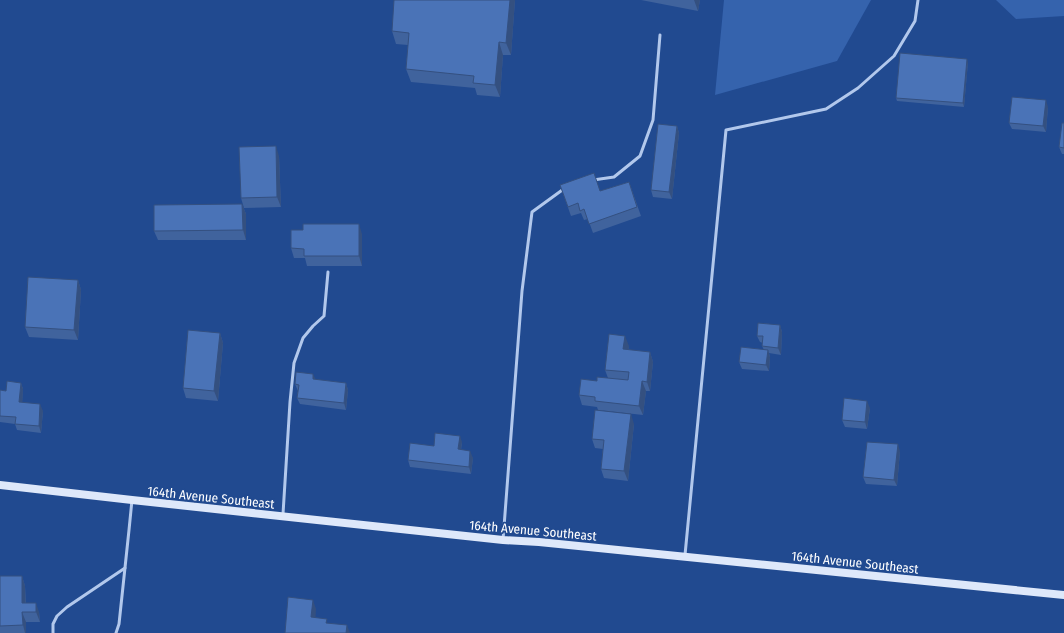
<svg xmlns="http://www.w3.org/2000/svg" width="1064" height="633" font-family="'Fira Sans Condensed',sans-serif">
	<rect width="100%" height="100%" fill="#214a90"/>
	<g fill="#3563ad">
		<path d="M724 0H871L837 61 715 95Z"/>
		<path d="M996 0H1064V16L1016 19Z"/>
	</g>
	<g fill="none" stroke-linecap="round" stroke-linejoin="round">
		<g stroke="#b2c8ec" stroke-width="3">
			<path d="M593 180 614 177 640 156 653 120 660 35"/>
			<path d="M283 514 290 402 294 363 303 338 313 326 324 316 328 272"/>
			<path d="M503 540 522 291 532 212 565 188"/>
			<path d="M685 555 726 130 826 109 858 88 894 56 915 21 918 0"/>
			<path d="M53 633V624L57 616 67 607 125 568"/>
			<path d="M116 633 119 624 129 530 132 500"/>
		</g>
		<path stroke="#dee8fa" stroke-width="8" d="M0 485 132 500 503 540 539 542 1064 595"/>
	</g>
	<g fill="#40639d">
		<path d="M515 0 511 55H503L500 97 477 95 475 88 411 82 406 69 408 45 396 44 392 31Z"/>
		<path d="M641 0H700L698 11Z"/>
		<path d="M968 62 964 107 897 101 896 98Z"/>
		<path d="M1048 107 1046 132 1012 129 1009 123Z"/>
		<path d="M1064 123V154H1062L1059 147Z"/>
		<path d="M677 126 679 133 672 199 653 197 651 190Z"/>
		<path d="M279 156 281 207 244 208 241 198Z"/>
		<path d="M629 182 641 216 593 233 588 219 584 220 581 213 571 216 560 185 600 191Z"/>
		<path d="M242 204 246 214V240H158L154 231Z"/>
		<path d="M362 234V266H307L305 258H294L291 248Z"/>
		<path d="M78 280 81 290 78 340 29 337 25 327Z"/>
		<path d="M780 325 782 332 781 355 769 353 770 357 769 371 742 369 739 362 764 350 762 346 763 343 760 342 757 336Z"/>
		<path d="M220 333 223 343 218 401 186 398 183 388Z"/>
		<path d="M629 346 628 350 650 352 653 362 650 391H646L643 415 598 410 597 407 582 405 579 395 597 381 608 378 605 370Z"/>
		<path d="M315 380 346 383 348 390 346 410 300 404 297 398 298 391 295 384Z"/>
		<path d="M21 383 23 389 22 403 43 411 41 433 17 430 15 424 0 422V390L6 391Z"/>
		<path d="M870 408 867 429 845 427 842 420Z"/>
		<path d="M634 424 628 481 604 478 601 469 603 449 595 448 592 439Z"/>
		<path d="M462 442 461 450 473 458 471 474 410 467 408 460 434 446Z"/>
		<path d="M900 451 897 486 866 484 863 477Z"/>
		<path d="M0 576H22L25 586 26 603 39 612 40 622H26V633H0Z"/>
	</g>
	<g fill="#345080">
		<path d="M510 0H515L511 55 506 43Z"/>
		<path d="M694 0H700L698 11Z"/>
		<path d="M499 42 503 55 500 97 495 85Z"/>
		<path d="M967 59 968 62 964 107 963 103Z"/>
		<path d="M1046 100 1048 107 1046 132 1043 126Z"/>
		<path d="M677 126 679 133 672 199 669 192Z"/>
		<path d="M276 146 279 156 281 207 277 197Z"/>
		<path d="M242 204 246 214V240L243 230Z"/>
		<path d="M359 224 362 234V266L359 256Z"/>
		<path d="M78 280 81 290 78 340 74 330Z"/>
		<path d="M780 325 782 332 781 355 778 348Z"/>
		<path d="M220 333 223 343 218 401 214 391Z"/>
		<path d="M625 336 629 346 627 359 623 349Z"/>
		<path d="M768 350 770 357 769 371 766 365Z"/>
		<path d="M650 352 653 362 650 391 647 382Z"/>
		<path d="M313 374 316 380 313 379Z"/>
		<path d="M642 381 646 391 643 415 639 406Z"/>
		<path d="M21 383 23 389 22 409 19 402Z"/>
		<path d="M346 383 348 390 346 410 344 403Z"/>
		<path d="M867 401 870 408 867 429 865 422Z"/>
		<path d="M40 404 43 411 41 433 39 426Z"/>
		<path d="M631 414 634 424 628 481 624 471Z"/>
		<path d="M460 436 462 442 460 456 458 449Z"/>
		<path d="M898 444 900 451 897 486 894 480Z"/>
		<path d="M470 451 473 458 471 474 469 467Z"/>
		<path d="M22 576 25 586 26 612 22 603Z"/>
		<path d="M313 600 316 609 315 627 311 617Z"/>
		<path d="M36 603 39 612 40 622 36 612Z"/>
		<path d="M22 612 26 622V633H25L23 625Z"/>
		<path d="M347 625 350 633H346Z"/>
	</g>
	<g fill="#4a73b7" stroke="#345080">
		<path d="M394 0H510L506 43 499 42 495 85 473 83 474 76 406 69 409 33 392 31Z"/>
		<path d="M900 53 967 59 963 103 896 98Z"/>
		<path d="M1012 97 1046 100 1043 126 1009 123Z"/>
		<path d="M1062 123H1064V148L1059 147Z"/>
		<path d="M658 124 677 126 669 192 651 190Z"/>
		<path d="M276 146 277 197 241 198 239 147Z"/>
		<path d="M594 173 600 191 629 182 637 207 589 224 584 209 580 211 578 203 568 207 560 185Z"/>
		<path d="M242 204 243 230 154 231V205Z"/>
		<path d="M303 224H359V256H304V249L291 248V230H303Z"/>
		<path d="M28 277 78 280 74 330 25 327Z"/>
		<path d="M758 323 780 325 778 348 762 346 763 336H757Z"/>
		<path d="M188 330 220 333 214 391 183 388Z"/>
		<path d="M609 334 625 336 623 349 650 352 647 382 642 381 639 406 595 401V397L579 395 581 379 597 381V377L628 380 629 372 605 370Z"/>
		<path d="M741 347 768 350 766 365 739 362Z"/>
		<path d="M296 372 313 374V379L346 383 344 403 297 398 299 385 295 384Z"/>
		<path d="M7 381 21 383 19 402 40 404 39 426 15 424 16 417 0 416V390L6 391Z"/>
		<path d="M844 398 867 401 865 422 842 420Z"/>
		<path d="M595 410 631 414 624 471 601 469 604 440 592 439Z"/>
		<path d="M435 433 460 436 458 449 470 451 469 467 408 460 410 443 434 446Z"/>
		<path d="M867 442 898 444 894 480 863 477Z"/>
		<path d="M0 576H22V603H36V612H22L23 625 0 626Z"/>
		<path d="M288 597 313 600 311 617 327 619 326 623 347 625 346 633H285Z"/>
	</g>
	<g text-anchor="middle" stroke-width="3.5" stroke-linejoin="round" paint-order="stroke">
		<g font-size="13" fill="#fff" stroke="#214a90">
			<text transform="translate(211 497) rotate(6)" y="5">164th Avenue Southeast</text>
			<text transform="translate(533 530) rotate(5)" y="5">164th Avenue Southeast</text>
			<text transform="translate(855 562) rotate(6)" y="5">164th Avenue Southeast</text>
		</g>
	</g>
</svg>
